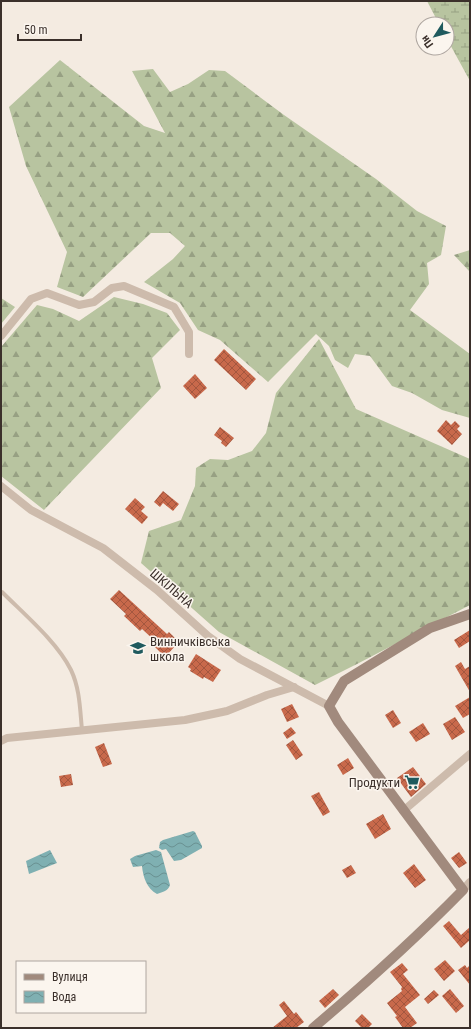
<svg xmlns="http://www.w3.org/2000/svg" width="471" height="1029" font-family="'Roboto Condensed',sans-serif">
	<defs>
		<pattern id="forest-firs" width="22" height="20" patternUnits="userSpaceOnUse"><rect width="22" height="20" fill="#b8c4a0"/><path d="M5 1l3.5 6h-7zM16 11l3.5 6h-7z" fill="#97a083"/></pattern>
		<pattern id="wetland-marsh" width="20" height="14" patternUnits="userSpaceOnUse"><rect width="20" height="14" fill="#b8c4a0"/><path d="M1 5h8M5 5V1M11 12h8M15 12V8" fill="none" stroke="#97a083"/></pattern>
		<pattern id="water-waves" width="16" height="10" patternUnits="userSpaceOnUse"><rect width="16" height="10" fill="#7fb0b2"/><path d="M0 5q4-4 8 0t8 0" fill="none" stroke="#699091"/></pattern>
		<pattern id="building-cross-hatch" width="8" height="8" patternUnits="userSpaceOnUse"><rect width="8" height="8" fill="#c8694b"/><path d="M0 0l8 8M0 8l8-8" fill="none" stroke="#a4573f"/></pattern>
	</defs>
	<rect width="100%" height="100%" fill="#f4ebe1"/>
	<g fill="url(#forest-firs)">
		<path d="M60 60 144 126 165 133 132 71 153 69 170 92 188 84 209 70 225 71 284 115 376 179 417 211 446 226 441 255 427 263 429 284 410 310 470 354V418L442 410 412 393 392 386 370 356 355 354 348 368 335 360 329 346 316 334 268 382 220 340 198 330 180 303 144 282 173 259 185 246 170 233H151L83 297 57 287 67 252 26 166 9 107Z"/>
		<path d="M470 250V272L454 255Z"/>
		<path d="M114 297 143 304 167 313 180 330 152 358 161 388 44 510 1 476V347L37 305 53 309 79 321Z"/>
		<path d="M1 298 15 307 1 324Z"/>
		<path d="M319 339 356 409 470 459V605L357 664 315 685 219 632 141 563 149 531 181 520 195 486 196 468 210 459 228 460 252 451 266 433 276 393Z"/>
	</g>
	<path fill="url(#wetland-marsh)" d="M427 1H470V81L447 39V24H439Z"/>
	<g fill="url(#water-waves)">
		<path d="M193 831 195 832 202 846V848L181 860 174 861 166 849 162 850 159 848 160 842 163 840Z"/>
		<path d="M50 850 57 863 29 874 26 861Z"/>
		<path d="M156 850 161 852 170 885C168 891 163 892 157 894 147 889 143 877 142 866L133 867 130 859 135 856Z"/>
	</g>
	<g fill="url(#building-cross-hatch)">
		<path d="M224 349 256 379 246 390 214 360Z"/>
		<path d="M195 374 207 388 195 399 183 386Z"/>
		<path d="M446 420 451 425 455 421 460 426 457 429 462 434 452 445 437 431Z"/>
		<path d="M220 427 234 438 226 447 221 443 222 441 214 435Z"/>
		<path d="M163 491 179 504 173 511 163 503 160 507 154 502Z"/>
		<path d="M135 498 145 507 141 511 148 517 142 524 125 509Z"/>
		<path d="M119 590 167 634 169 632 179 642 165 657 152 644 155 641 142 629 140 631 124 616 126 614 110 599Z"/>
		<path d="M470 630V641L459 648 454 640Z"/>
		<path d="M196 654 221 670 213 682 204 677 203 679 190 671 191 669 188 667Z"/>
		<path d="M461 662 465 669 470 666V692L455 666Z"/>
		<path d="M470 697V714L463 718 455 706Z"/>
		<path d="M292 704 299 717 287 722 281 709Z"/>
		<path d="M393 710 401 723 393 728 385 715Z"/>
		<path d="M455 717 465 732 452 740 443 724Z"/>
		<path d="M423 723 430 734 416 742 409 732Z"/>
		<path d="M291 727 296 733 287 739 283 733Z"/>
		<path d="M293 740 303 755 296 760 286 745Z"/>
		<path d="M104 743 112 764 103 767 95 747Z"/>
		<path d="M348 758 354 768 343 775 337 765Z"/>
		<path d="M413 767 426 784 411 797 397 778Z"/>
		<path d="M71 774 73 785 61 787 59 776Z"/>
		<path d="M319 792 330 812 323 816 311 796Z"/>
		<path d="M383 814 391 829 375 839 366 824Z"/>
		<path d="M459 852 467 863 459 868 451 858Z"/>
		<path d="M414 864 426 880 415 888 403 873Z"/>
		<path d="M351 865 356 873 347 878 342 870Z"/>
		<path d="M449 921 461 935 470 927V940L461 948 443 926Z"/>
		<path d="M445 960 455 971 444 981 434 969Z"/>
		<path d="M402 963 408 970 403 974 420 995 405 1007 417 1023 410 1028H403L395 1017 397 1016 387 1003 402 991 401 989 402 987 390 972Z"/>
		<path d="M465 965 467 968 470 965V985L458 970Z"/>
		<path d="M333 989 339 995 325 1008 319 1001Z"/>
		<path d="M450 989 464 1006 456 1013 442 996Z"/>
		<path d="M434 990 439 995 428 1004 424 999Z"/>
		<path d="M284 1001 294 1014 296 1012 304 1022 296 1028H272L287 1016 279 1005Z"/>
		<path d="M362 1014 372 1024 368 1028H362L355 1021Z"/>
	</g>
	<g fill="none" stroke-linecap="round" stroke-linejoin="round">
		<path stroke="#cdbbac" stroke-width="4" d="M2 592C25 615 57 642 71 670 80 689 80 710 82 730"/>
		<g stroke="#cdbbac" stroke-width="8">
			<path d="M1 336 31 299 47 293 79 305 94 302 112 288 124 286 174 307 189 332V354"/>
			<path d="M1 486 31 510 103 548 157 590 208 636 240 659 329 706"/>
			<path d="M1 741 7 738 185 720 227 711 267 695 294 687"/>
			<path d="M403 811 470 754"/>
			<path d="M463 890 470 882"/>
		</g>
		<path stroke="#a18a7d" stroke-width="10" d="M313 1028C365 984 415 939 463 890L338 722 329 706 344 681 430 628 470 614"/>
	</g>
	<defs>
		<g id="school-bare" transform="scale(1.2)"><path d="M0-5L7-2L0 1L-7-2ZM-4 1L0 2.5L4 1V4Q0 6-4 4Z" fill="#1f5a5e" stroke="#fbf5ee" stroke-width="2.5" paint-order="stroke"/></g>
		<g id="supermarket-bare" transform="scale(1.2)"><path d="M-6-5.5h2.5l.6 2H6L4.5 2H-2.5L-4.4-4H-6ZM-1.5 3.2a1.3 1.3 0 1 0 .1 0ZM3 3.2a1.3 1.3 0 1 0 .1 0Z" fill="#1f5a5e" stroke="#fbf5ee" stroke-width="2.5" paint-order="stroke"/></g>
	</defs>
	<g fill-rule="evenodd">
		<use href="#school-bare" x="138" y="648"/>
		<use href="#supermarket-bare" x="412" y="782"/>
	</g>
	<g text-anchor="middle" stroke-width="3" stroke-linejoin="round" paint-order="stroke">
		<g font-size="13" fill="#3b302b" stroke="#fbf5ee">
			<text transform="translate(172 588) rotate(41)" y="5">ШКІЛЬНА</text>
		</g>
		<g font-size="13" fill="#3b302b" stroke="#fbf5ee" text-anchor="start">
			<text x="150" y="646">Винничківська<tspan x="150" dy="15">школа</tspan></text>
			<text x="400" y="787" text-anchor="end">Продукти</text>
		</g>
	</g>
	<rect width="471" height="1029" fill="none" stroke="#3b302b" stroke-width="4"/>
	<rect x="16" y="961" width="130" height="52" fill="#fbf5ee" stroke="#aea6a0"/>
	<rect x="24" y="974" width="20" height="6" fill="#a18a7d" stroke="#aea6a0"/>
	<text x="52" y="981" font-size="12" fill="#3b302b">Вулиця</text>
	<rect x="24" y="991" width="20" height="12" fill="url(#water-waves)" stroke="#aea6a0"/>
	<text x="52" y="1001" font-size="12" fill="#3b302b">Вода</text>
	<g transform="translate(435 36) rotate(234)"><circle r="19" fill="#fbf5ee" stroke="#aea6a0"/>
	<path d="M0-3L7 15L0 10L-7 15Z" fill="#1f5a5e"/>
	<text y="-6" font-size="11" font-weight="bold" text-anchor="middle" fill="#3b302b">Пн</text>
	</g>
	<path d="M18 34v6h63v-6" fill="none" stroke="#3b302b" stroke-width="2"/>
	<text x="24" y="34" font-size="12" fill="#3b302b" stroke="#fbf5ee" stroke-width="3" paint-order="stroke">50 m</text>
</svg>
